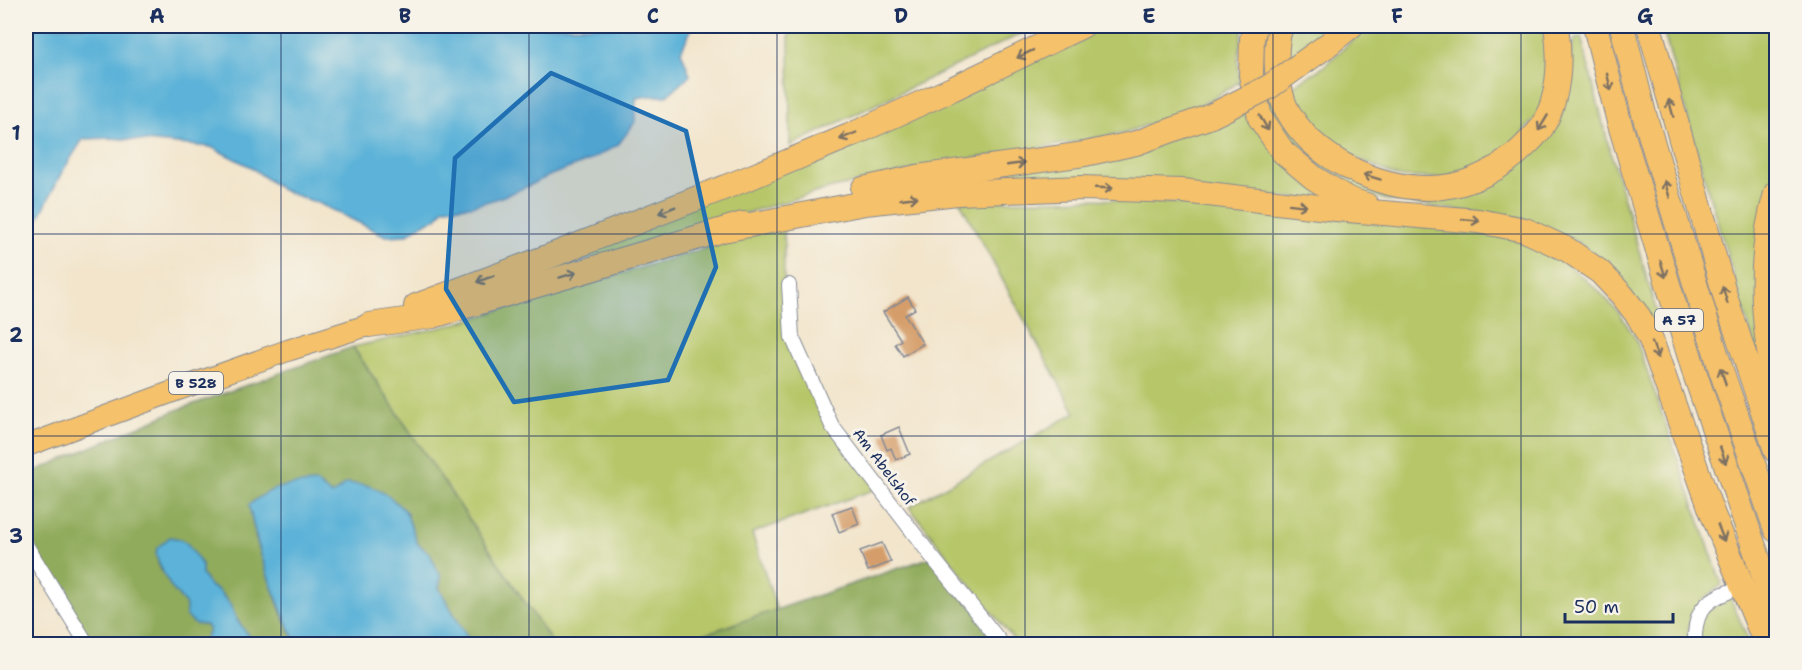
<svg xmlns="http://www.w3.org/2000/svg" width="1802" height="670" font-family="'Shantell Sans',sans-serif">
	<rect width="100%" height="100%" fill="#f7f3e8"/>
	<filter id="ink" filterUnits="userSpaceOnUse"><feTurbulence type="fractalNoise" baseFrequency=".0167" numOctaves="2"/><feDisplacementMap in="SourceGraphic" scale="12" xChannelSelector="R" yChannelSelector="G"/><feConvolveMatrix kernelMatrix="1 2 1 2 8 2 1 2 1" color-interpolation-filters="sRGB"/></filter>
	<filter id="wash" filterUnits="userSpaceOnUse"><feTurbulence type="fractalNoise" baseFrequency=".008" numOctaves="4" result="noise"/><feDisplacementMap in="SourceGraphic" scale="24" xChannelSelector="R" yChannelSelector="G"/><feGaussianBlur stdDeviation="1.35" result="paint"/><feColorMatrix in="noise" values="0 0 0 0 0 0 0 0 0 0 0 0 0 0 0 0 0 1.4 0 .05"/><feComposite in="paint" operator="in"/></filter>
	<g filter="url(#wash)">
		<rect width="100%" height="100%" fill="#f2e5cc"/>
		<g fill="#b6c668" stroke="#687a63" stroke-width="1.5">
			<path d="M789 26H1037L790 146Z"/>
			<path d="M1103 26H1243L1238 60 1239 82 1212 99 1181 114 1122 133 1069 143 944 163 828 189 513 281 1046 54Z"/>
			<path d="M1289 26H1334L1317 38 1315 36 1284 60Z"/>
			<path d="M1368 26H1548L1550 71 1540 112 1502 157 1450 178 1398 177 1321 142 1287 90 1323 67Z"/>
			<path d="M1662 26H1724L1740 28 1776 26V175L1766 207V383L1709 194Z"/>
			<path d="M1581 37 1608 143 1661 327H1656L1598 257 1579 243 1549 228 1522 219 1386 200 1347 187 1295 154 1264 104 1273 98 1374 185 1502 175 1569 67 1571 50 1575 39Z"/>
			<path d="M1251 106 1341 200 942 184Z"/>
			<path d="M1093 199 1201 204 1480 232 1514 239 1564 262 1598 290 1620 314 1636 339 1722 585C1697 602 1687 612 1688 644H1017L909 507 1075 413 960 202Z"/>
			<path d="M784 228V285L792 337 832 426 879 488 752 533 777 610 675 644H553L353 347 451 325 746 236Z"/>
			<path d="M1729 595 1750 644H1695L1697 619Z"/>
		</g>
		<g fill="#90ab5c" stroke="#566d5d" stroke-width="1.5">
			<path d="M353 347 553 644H471L439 588 430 554 417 543 406 512 332 495 255 536 282 615 297 644H251L248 635 237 620 230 604 218 590 211 587 202 575V564L195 556 165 543 157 548C154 572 176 588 187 606 190 612 192 618 195 624L206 625 209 631 203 644H87L26 545V475L177 410Z"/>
			<path d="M932 557 1002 644H675Z"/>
		</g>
		<g fill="#5bb2d8" stroke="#3b709b" stroke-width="1.5">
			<path d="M26 26H693L681 51 690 75 667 96H650L636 98 635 122 618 145 588 161 551 175 524 188 496 199 471 206 444 208 437 218 425 223 406 235 386 236 320 204 282 190 249 166 211 147 111 138 83 139 62 172 36 224 26 228Z"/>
			<path d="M317 483 332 495 347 483 370 486 388 495 406 512 417 543 430 554 441 577 439 588 471 644H297C275 600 258 554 249 505 273 485 287 485 317 483Z"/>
			<path d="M170 537 180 539 187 543 202 565V575L211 587 218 590 230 604 237 620 248 635 251 644H203L209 631 206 625 195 624 186 616V605L171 587 163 572 156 556 157 548Z"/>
		</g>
		<g id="blocks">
			<g fill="#d59d69">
				<path d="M908 297 915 309 905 315 923 344 903 356 895 344 901 340 883 312Z"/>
				<path d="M899 427 910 454 896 460 891 448 887 450 881 435Z"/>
				<path d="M852 506 859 524 839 532 832 513Z"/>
				<path d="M882 543 891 562 868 571 860 551Z"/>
			</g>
		</g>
	</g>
	<g filter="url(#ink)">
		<use href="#blocks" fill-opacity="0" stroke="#868a95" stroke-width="1.5"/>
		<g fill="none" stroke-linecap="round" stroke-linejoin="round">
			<g stroke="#868a95" stroke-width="16">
				<g id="minor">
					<path d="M789 285 792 337 832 426 932 557 1002 644"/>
					<path d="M26 545 87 644"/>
					<path d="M1695 644C1694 616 1701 602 1728 592"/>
				</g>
			</g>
			<g stroke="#868a95" stroke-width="23">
				<path id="trunk" d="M26 446 177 390 289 350 369 325"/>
			</g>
			<g stroke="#868a95" stroke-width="26">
				<g id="motorway">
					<path d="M1255 26 1252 39 1251 75 1260 118 1283 152 1314 178 1348 199 1366 205"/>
					<path d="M1281 26C1276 40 1276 55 1277 71 1279 84 1281 99 1287 110 1313 158 1375 188 1429 188 1461 188 1492 174 1516 154 1525 146 1535 137 1542 127 1560 98 1561 58 1556 26"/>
					<path d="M1595 26 1618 118 1695 374 1776 611"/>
					<path d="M1622 26 1644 114 1721 370 1776 530"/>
					<path d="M1649 26 1726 299 1776 451"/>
					<path d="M1325 47 1351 26"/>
					<path d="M863 189 917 177 1085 154 1136 143 1211 116"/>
					<path d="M1776 193C1757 260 1762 323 1776 390"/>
					<path d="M728 229 865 203 958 193 1081 188 1183 191 1336 209 1478 221 1525 230 1568 250 1600 272 1622 295 1639 317 1651 340 1711 510 1766 644"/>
					<path d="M416 306 558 253 751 177 849 136 952 89 1082 26"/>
					<path d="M369 325 433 316 743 224"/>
				</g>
			</g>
			<use href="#minor" stroke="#fff" stroke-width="14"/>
			<use href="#trunk" stroke="#f5c16b" stroke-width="21"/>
			<use href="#motorway" stroke="#f5c16b" stroke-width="24"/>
			<g stroke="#868a95" stroke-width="26" stroke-linecap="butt">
				<path id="motorway-bridge" d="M1211 116 1269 87 1325 47"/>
			</g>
			<use href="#motorway-bridge" stroke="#f5c16b" stroke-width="24"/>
		</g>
		<defs><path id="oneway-shaft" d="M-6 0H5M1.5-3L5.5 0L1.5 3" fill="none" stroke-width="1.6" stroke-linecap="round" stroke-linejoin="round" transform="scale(1.5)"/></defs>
		<g stroke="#7d7164">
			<use href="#oneway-shaft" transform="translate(1025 54) rotate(154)"/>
			<use href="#oneway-shaft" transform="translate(1609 82) rotate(76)"/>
			<use href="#oneway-shaft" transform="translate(1671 108) rotate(-105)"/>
			<use href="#oneway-shaft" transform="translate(1264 123) rotate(60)"/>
			<use href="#oneway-shaft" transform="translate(1543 123) rotate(121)"/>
			<use href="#oneway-shaft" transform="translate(848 136) rotate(157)"/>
			<use href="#oneway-shaft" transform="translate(1016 164) rotate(-8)"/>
			<use href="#oneway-shaft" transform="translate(1372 177) rotate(-163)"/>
			<use href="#oneway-shaft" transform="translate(1104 188) rotate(2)"/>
			<use href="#oneway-shaft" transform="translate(1667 189) rotate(-107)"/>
			<use href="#oneway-shaft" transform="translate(909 198) rotate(-6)"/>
			<use href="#oneway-shaft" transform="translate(1298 205) rotate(7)"/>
			<use href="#oneway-shaft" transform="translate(667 210) rotate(158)"/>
			<use href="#oneway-shaft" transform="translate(1471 220) rotate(6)"/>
			<use href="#oneway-shaft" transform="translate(1663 269) rotate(73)"/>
			<use href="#oneway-shaft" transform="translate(568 275) rotate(-17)"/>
			<use href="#oneway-shaft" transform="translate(485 279) rotate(160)"/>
			<use href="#oneway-shaft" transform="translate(1725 295) rotate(-106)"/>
			<use href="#oneway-shaft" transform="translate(1655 350) rotate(70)"/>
			<use href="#oneway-shaft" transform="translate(1723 376) rotate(-109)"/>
			<use href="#oneway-shaft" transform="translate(1723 455) rotate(71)"/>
			<use href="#oneway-shaft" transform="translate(1721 533) rotate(68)"/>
		</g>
	</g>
	<path fill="#1f6fb2" fill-opacity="0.2" stroke="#1f6fb2" stroke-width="4.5" stroke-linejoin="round" d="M551 73 686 131 716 267 668 380 514 402 446 289 455 158Z"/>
	<path fill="none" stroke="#1b2f5e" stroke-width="1.5" stroke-opacity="0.55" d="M281 26V644M529 26V644M777 26V644M1025 26V644M1273 26V644M1521 26V644M26 234H1776M26 436H1776"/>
	<g text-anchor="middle" stroke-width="6" stroke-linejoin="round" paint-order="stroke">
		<g fill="#f7f3e8" stroke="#5d6a87" stroke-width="1.5">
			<rect x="1655" y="309" width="48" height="22" rx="4.5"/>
			<rect x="169" y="372" width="54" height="22" rx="4.5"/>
		</g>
		<g font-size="14" font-weight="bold" fill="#1b2f5e">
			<text x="1679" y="325">A 57</text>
			<text x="196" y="388">B 528</text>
		</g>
		<g font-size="15" fill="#1b2f5e" stroke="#f7f3e8">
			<text transform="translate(884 467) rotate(53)" y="5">Am Abelshof</text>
		</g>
	</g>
	<rect width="1802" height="670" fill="none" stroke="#f7f3e8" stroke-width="66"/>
	<path d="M1565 613v9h108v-9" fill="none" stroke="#1b2f5e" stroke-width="3"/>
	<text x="1574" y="613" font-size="18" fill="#1b2f5e" stroke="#f7f3e8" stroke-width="4.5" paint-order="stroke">50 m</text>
	<rect x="33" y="33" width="1736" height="604" fill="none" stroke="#1b2f5e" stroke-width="2"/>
	<g font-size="20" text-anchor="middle" font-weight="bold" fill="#1b2f5e">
		<text x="157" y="23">A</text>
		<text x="405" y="23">B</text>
		<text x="653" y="23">C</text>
		<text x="901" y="23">D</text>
		<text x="1149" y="23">E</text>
		<text x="1397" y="23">F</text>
		<text x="1645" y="23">G</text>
		<text x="16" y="140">1</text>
		<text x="16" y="342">2</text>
		<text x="16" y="543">3</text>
	</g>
</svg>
